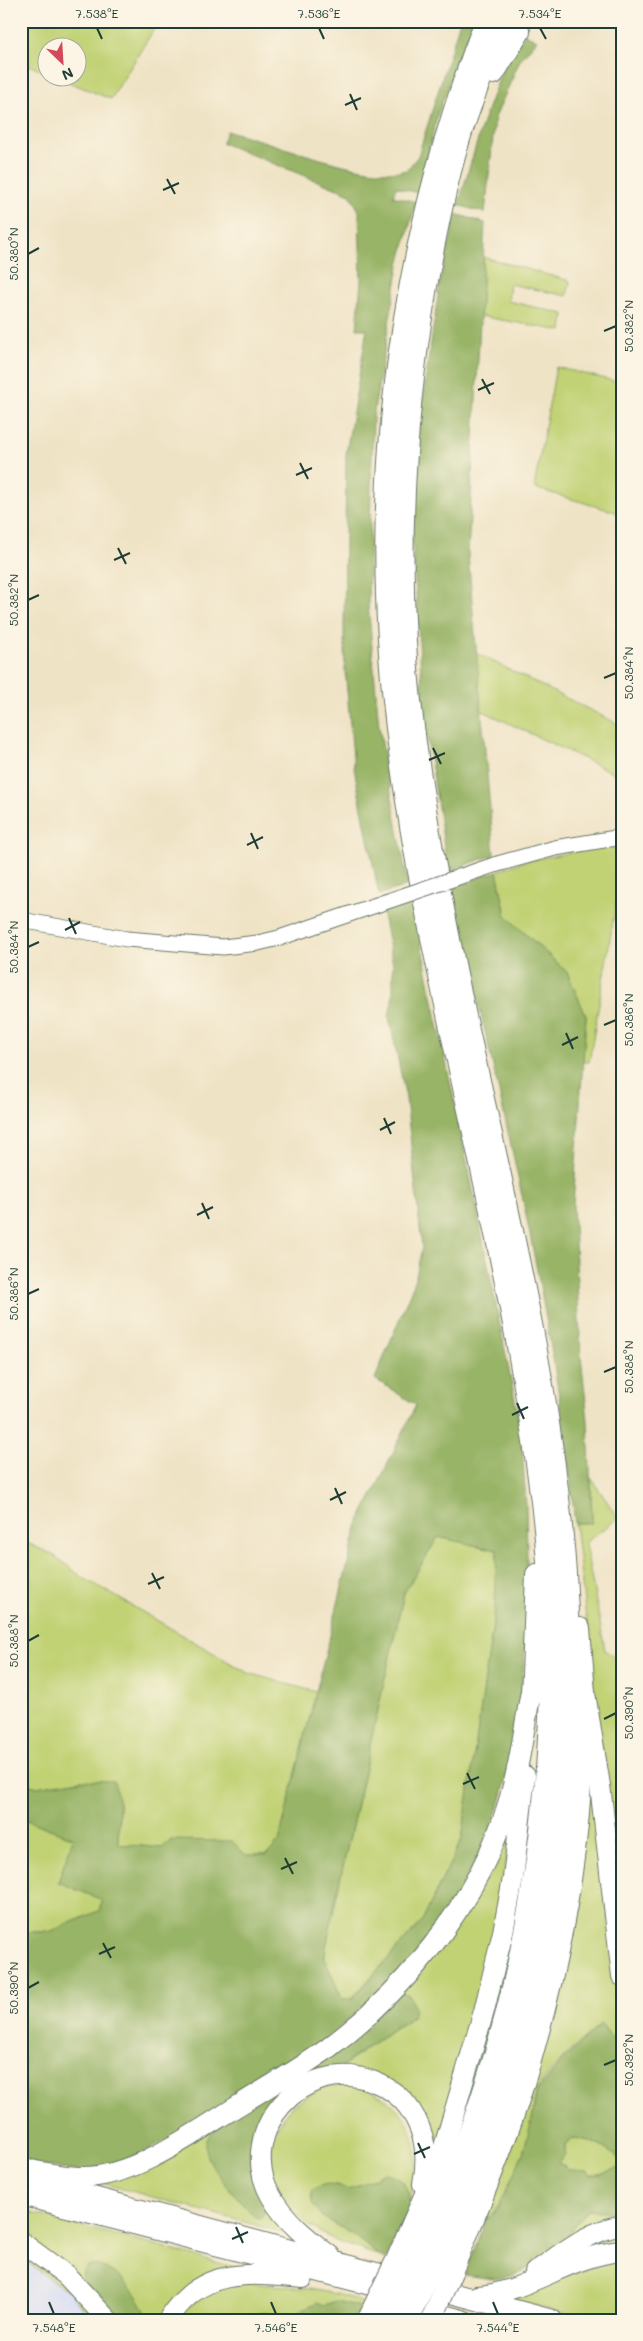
<svg xmlns="http://www.w3.org/2000/svg" width="643" height="2341" font-family="Mali,sans-serif">
	<rect width="100%" height="100%" fill="#fcf5e5"/>
	<filter id="ink" filterUnits="userSpaceOnUse"><feTurbulence type="fractalNoise" baseFrequency=".02" numOctaves="2"/><feDisplacementMap in="SourceGraphic" scale="10" xChannelSelector="R" yChannelSelector="G"/><feConvolveMatrix kernelMatrix="1 2 1 2 8 2 1 2 1" color-interpolation-filters="sRGB"/></filter>
	<filter id="wash" filterUnits="userSpaceOnUse"><feTurbulence type="fractalNoise" baseFrequency=".0096" numOctaves="4" result="noise"/><feDisplacementMap in="SourceGraphic" scale="20" xChannelSelector="R" yChannelSelector="G"/><feGaussianBlur stdDeviation="1.12" result="paint"/><feColorMatrix in="noise" values="0 0 0 0 0 0 0 0 0 0 0 0 0 0 0 0 0 1.4 0 .05"/><feComposite in="paint" operator="in"/></filter>
	<g filter="url(#wash)">
		<rect width="100%" height="100%" fill="#efe3c5"/>
		<path fill="#d2d9f9" d="M21 2258 69 2289 91 2320H21Z"/>
		<g fill="#c1d275" stroke="#708854">
			<path d="M21 21H159L111 99 58 78H78V48H48L47 73 21 62Z"/>
			<path d="M483 257 570 281 567 296 510 284 508 301 564 314 562 331 480 316Z"/>
			<path d="M556 367 622 383V514L534 488Z"/>
			<path d="M476 653 622 726V777L481 710Z"/>
			<path d="M615 844 618 892 589 1062H583L586 1016 567 972 506 916 497 871 521 862Z"/>
			<path d="M591 1478 618 1518 585 1543 605 1650 622 1664V1931L575 1523 592 1522Z"/>
			<path d="M438 1537 497 1550 495 1610 462 1839 422 1921 352 1998 342 1999 324 1957 336 1898 404 1593Z"/>
			<path d="M21 1540 55 1556 82 1577 248 1673 316 1692 279 1842 267 1855H246L118 1844 119 1803 81 1780 37 1787 21 1782Z"/>
			<path d="M590 1768 622 2024V2063C619 2042 613 2040 601 2025 584 2038 547 2071 537 2090 533 2099 534 2111 532 2121 524 2154 512 2196 486 2220L534 2076Z"/>
			<path d="M517 1786 492 1957 436 2151 412 2105 335 2072 394 2028 408 2021 401 1993Z"/>
			<path d="M21 1818 73 1837 102 1900 101 1910 49 1932H21Z"/>
			<path d="M357 2084C418 2109 424 2145 409 2205L403 2181 359 2185 349 2190 333 2184 323 2217 352 2234 379 2256 333 2240 311 2227 284 2204 270 2168 272 2136 291 2106 322 2087Z"/>
			<path d="M251 2102 267 2204 303 2238 90 2180Z"/>
			<path d="M573 2138C591 2139 604 2148 619 2158L621 2167 600 2174 590 2175 587 2171 568 2170 558 2162 565 2154V2145Z"/>
			<path d="M21 2210 246 2270 164 2320H148C141 2294 119 2277 97 2265L81 2281 21 2236Z"/>
			<path d="M587 2210 622 2212V2220L568 2240 575 2224Z"/>
			<path d="M622 2232V2245L574 2257 590 2240Z"/>
			<path d="M21 2249 69 2285 99 2320H91L69 2290 67 2291 21 2258Z"/>
			<path d="M622 2258V2320H589L509 2299 559 2278Z"/>
			<path d="M245 2283C286 2286 328 2288 366 2304L358 2320H352L359 2307 336 2301 325 2305 307 2307 294 2314 263 2313 247 2315 240 2320H178C198 2294 214 2288 245 2283Z"/>
		</g>
		<g fill="#98b466" stroke="#5c784d" fill-rule="evenodd">
			<path d="M460 21H474L438 113 418 193 396 187 393 196 416 202 399 265 373 417 368 603 379 727 408 885 379 895 354 768 345 668 344 631 346 454 367 329H357L361 280 359 211 350 194 222 143 227 131C272 141 366 181 407 170L418 156Z"/>
			<path d="M525 34 537 40 520 60 495 118 485 213 458 205 485 116 506 60Z"/>
			<path d="M456 214 485 223 468 555 494 855 448 871 424 716 412 534 420 418 440 282Z"/>
			<path d="M497 871 506 916 567 972 586 1016 573 1206 581 1357 588 1421 592 1523H575C554 1308 500 1097 451 887Z"/>
			<path d="M412 901 475 1200 521 1431 526 1505 528 1613 517 1740 498 1810 485 1843 458 1893 407 1967 321 2044 168 2139 126 2161 84 2171 21 2163V1932H49L101 1910 102 1900 58 1882 73 1838 21 1818V1782L37 1787 81 1780 114 1781 119 1803 118 1844 162 1848 171 1840 232 1841 246 1855H267L279 1841 357 1527 416 1405 375 1379 415 1281 422 1247 406 1098 389 1017 393 994V964L382 910ZM438 1537 497 1550 495 1610 462 1839 422 1921 353 1998 342 1999 324 1957 336 1898 404 1593Z"/>
			<path d="M401 1993 408 1994C422 2013 411 2020 394 2028L263 2123 267 2204 265 2212 260 2218 255 2217C242 2202 208 2169 206 2149 205 2140 209 2135 215 2128Z"/>
			<path d="M601 2024 609 2035 616 2040 622 2063V2212L587 2210 575 2224 568 2240 527 2268 514 2275 494 2279 464 2275 486 2220 498 2209 523 2153 532 2120 537 2091 560 2063ZM573 2138C591 2139 604 2148 619 2158L621 2167 600 2174 590 2175 587 2171 568 2170 558 2162 565 2154V2145Z"/>
			<path d="M385 2173C401 2175 410 2188 409 2204 409 2214 391 2248 386 2260L379 2256 352 2234 323 2217 312 2203 311 2191C326 2181 332 2183 349 2190Z"/>
			<path d="M88 2265C114 2263 142 2296 148 2320H115L81 2281 83 2271Z"/>
			<path d="M336 2301 360 2307 352 2320H240L247 2315 263 2313 294 2314 317 2302 325 2305Z"/>
		</g>
	</g>
	<g filter="url(#ink)">
		<g fill="none" stroke-linecap="round" stroke-linejoin="round">
			<g stroke="#687767" stroke-width="17">
				<g id="secondary">
					<path d="M494 865 555 848 622 837"/>
					<path d="M21 920 127 939 223 947 258 943 279 938 385 902"/>
				</g>
			</g>
			<g stroke="#687767" stroke-width="22">
				<g id="highway">
					<path d="M494 74 520 32"/>
					<path d="M580 1628 585 1693 600 1785 622 1976"/>
					<path d="M531 1698 536 1574"/>
					<path d="M21 2168C41 2172 62 2177 82 2177 133 2178 194 2133 236 2107 266 2088 298 2070 327 2049 415 1983 490 1886 515 1778 522 1748 526 1716 532 1686"/>
					<path d="M40 2183 552 2320"/>
					<path d="M21 2195 398 2292"/>
					<path d="M21 2242 66 2275 108 2320"/>
					<path d="M330 2256C308 2239 285 2221 271 2196 234 2131 304 2055 372 2081 388 2087 402 2097 411 2111 426 2134 428 2157 423 2184"/>
					<path d="M397 2258 441 2157 484 2011 503 1932 513 1878 525 1776"/>
					<path d="M416 2263C434 2221 453 2179 468 2135 528 1969 554 1792 550 1616 548 1543 538 1470 526 1398 499 1232 456 1069 424 903 404 802 389 698 386 595 380 398 414 205 485 21"/>
					<path d="M433 2268C452 2225 470 2183 486 2140 551 1961 579 1763 566 1573 550 1342 483 1120 441 893 425 810 411 726 406 642 399 523 407 404 427 286 436 234 447 180 463 129 475 93 490 57 504 21"/>
					<path d="M452 2272C475 2216 499 2161 518 2103 547 2013 568 1919 578 1825 582 1781 583 1737 585 1693"/>
					<path d="M535 2272C564 2252 586 2232 622 2225"/>
					<path d="M477 2296C529 2292 570 2255 622 2251"/>
					<path d="M397 2303 462 2320"/>
					<path d="M168 2320C200 2267 249 2273 303 2278"/>
				</g>
			</g>
			<use href="#secondary" stroke="#fff" stroke-width="15"/>
			<use href="#highway" stroke="#fff" stroke-width="20"/>
			<g stroke="#687767" stroke-width="17" stroke-linecap="butt">
				<path id="secondary-bridge" d="M385 902 494 865"/>
			</g>
			<g stroke="#687767" stroke-width="22" stroke-linecap="butt">
				<g id="highway-bridge">
					<path d="M367 2320 397 2258"/>
					<path d="M387 2320 416 2263"/>
					<path d="M408 2320 433 2268"/>
					<path d="M431 2320 452 2272"/>
				</g>
			</g>
			<use href="#secondary-bridge" stroke="#fff" stroke-width="15"/>
			<use href="#highway-bridge" stroke="#fff" stroke-width="20"/>
		</g>
	</g>
	<path fill="none" stroke="#1f3d34" stroke-width="2" d="M97 28 102 39M319 28 324 39M540 28 546 39M350 94 357 110M345 105 361 98M167 179 175 194M163 190 179 183M28 254 39 248M604 331 616 326M482 379 490 394M478 390 494 383M300 463 308 479M296 475 312 468M118 548 126 564M114 560 130 553M28 600 39 595M604 678 616 673M433 748 441 764M429 760 445 753M251 833 258 849M247 845 263 837M69 918 76 934M65 930 80 922M28 947 39 942M604 1025 616 1020M566 1033 573 1049M562 1045 578 1037M384 1118 391 1134M380 1130 395 1122M202 1203 209 1219M197 1215 213 1207M28 1294 39 1289M604 1372 616 1367M517 1403 524 1419M512 1415 528 1407M335 1488 342 1504M330 1500 346 1492M152 1573 160 1589M148 1584 164 1577M28 1641 39 1635M604 1719 616 1713M467 1773 475 1789M463 1784 479 1777M285 1858 293 1874M281 1869 297 1862M103 1943 111 1958M99 1954 115 1947M28 1988 39 1982M604 2065 616 2060M418 2143 425 2158M414 2154 430 2147M236 2227 243 2243M232 2239 248 2232M49 2302 54 2314M271 2302 276 2314M493 2302 498 2314"/>
	<rect width="643" height="2341" fill="none" stroke="#fcf5e5" stroke-width="55"/>
	<g transform="translate(62 62) rotate(155)"><circle r="24" fill="#fcf5e5" stroke="#a4ab9e"/>
	<path d="M0-4L9 19L0 12L-9 19Z" fill="#d1495b"/>
	<text y="-8" font-size="14" font-weight="bold" text-anchor="middle" fill="#1f3d34">N</text>
	</g>
	<rect x="28" y="28" width="588" height="2286" fill="none" stroke="#1f3d34" stroke-width="2"/>
	<g font-size="12" text-anchor="middle" fill="#1f3d34">
		<text x="97" y="18">7.538°E</text>
		<text x="319" y="18">7.536°E</text>
		<text x="540" y="18">7.534°E</text>
		<text transform="translate(14 254) rotate(-90)" y="4">50.380°N</text>
		<text transform="translate(629 326) rotate(-90)" y="4">50.382°N</text>
		<text transform="translate(14 600) rotate(-90)" y="4">50.382°N</text>
		<text transform="translate(629 673) rotate(-90)" y="4">50.384°N</text>
		<text transform="translate(14 947) rotate(-90)" y="4">50.384°N</text>
		<text transform="translate(629 1020) rotate(-90)" y="4">50.386°N</text>
		<text transform="translate(14 1294) rotate(-90)" y="4">50.386°N</text>
		<text transform="translate(629 1367) rotate(-90)" y="4">50.388°N</text>
		<text transform="translate(14 1641) rotate(-90)" y="4">50.388°N</text>
		<text transform="translate(629 1713) rotate(-90)" y="4">50.390°N</text>
		<text transform="translate(14 1988) rotate(-90)" y="4">50.390°N</text>
		<text transform="translate(629 2060) rotate(-90)" y="4">50.392°N</text>
		<text x="54" y="2332">7.548°E</text>
		<text x="276" y="2332">7.546°E</text>
		<text x="498" y="2332">7.544°E</text>
	</g>
</svg>
